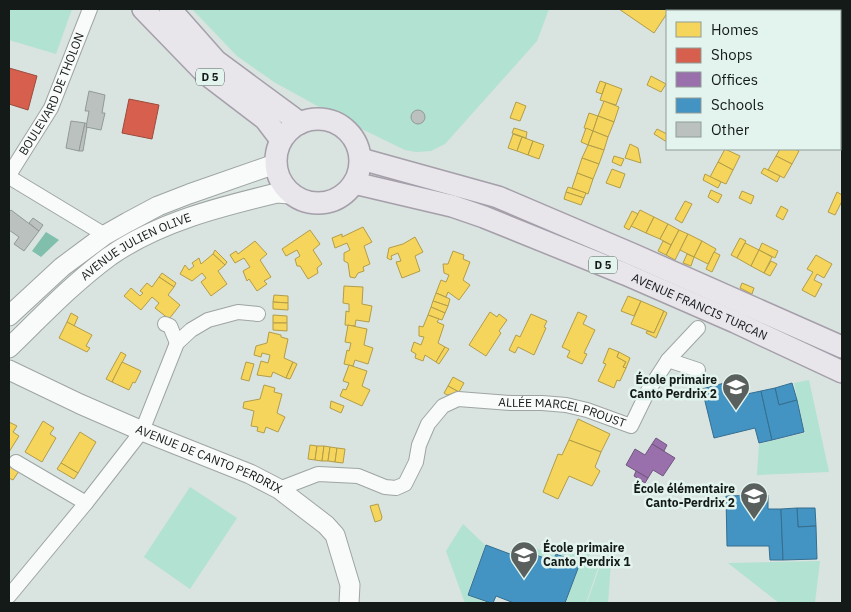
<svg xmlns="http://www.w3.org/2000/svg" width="851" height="612" font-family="'IBM Plex Sans',sans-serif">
	<rect width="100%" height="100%" fill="#d9e3df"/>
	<g fill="#b1e2d2">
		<path d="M9 9H72L56 54 9 40Z"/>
		<path d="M192 9H549L537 41 445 144 431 151 416 152 405 150 341 119 274 82 237 56Z"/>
		<path d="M809 380 829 472 757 475 759 444 805 433 794 383Z"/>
		<path d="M190 487 237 518 190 589 144 557Z"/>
		<path d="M463 524 485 545 467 595 488 603H465L446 551Z"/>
		<path d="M521 542 543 551 557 549 592 548 589 557 601 559 586 603H566L580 563 556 554 553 561 518 548Z"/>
		<path d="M602 560 611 562 608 603H587Z"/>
		<path d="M820 561 815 603H779L728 563Z"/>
	</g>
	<path fill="#80bfac" d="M46 232 59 240 41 257 32 251Z"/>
	<g fill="#f6d55c" stroke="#b29d48">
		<path d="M619 9H670L654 33Z"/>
		<path d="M651 76 666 84 661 92 647 85Z"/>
		<path d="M600 81 606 83 602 94 596 92Z"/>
		<path d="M606 83 622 89 616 105 600 100Z"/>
		<path d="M604 101 619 107 614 122 598 116Z"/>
		<path d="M516 102 526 106 520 121 510 118Z"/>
		<path d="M589 113 598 116 593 131 584 128Z"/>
		<path d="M598 116 614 122 608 137 593 131Z"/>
		<path d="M514 128 527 132 526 138 512 133Z"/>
		<path d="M586 128 593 131 588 145 581 142Z"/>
		<path d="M657 129 667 134V142L654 134Z"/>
		<path d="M593 131 608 137 604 150 588 145Z"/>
		<path d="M513 134 522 137 517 151 508 148Z"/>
		<path d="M522 137 533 141 528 155 517 151Z"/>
		<path d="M533 141 544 145 539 159 528 155Z"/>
		<path d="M630 144 638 148 641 163 625 158Z"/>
		<path d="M588 145 604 150 599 164 582 158Z"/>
		<path d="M725 149 740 156 733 170 718 162Z"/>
		<path d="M780 149H795L799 151 792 164 776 156Z"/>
		<path d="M614 156 624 159 621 166 612 162Z"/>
		<path d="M776 156 792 164 784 178 768 170Z"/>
		<path d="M582 158 599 164 593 179 577 173Z"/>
		<path d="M718 162 733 170 726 184 710 177Z"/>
		<path d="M764 168 780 176 777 182 761 173Z"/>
		<path d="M612 169 625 174 620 188 606 183Z"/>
		<path d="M577 173 593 179 588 194 572 188Z"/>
		<path d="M705 174 721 182 718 188 703 180Z"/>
		<path d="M568 187 586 193 584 198 566 192Z"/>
		<path d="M711 190 722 195 718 203 708 197Z"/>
		<path d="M742 191 754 196 751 204 739 198Z"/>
		<path d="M566 192 584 198 581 205 564 199Z"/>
		<path d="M837 192 842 195V201L835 215 828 212Z"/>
		<path d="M685 201 692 204 682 223 675 219Z"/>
		<path d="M781 206 788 210 783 220 776 216Z"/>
		<path d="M640 210 654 217 646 233 631 226Z"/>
		<path d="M632 211 638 214 629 230 624 227Z"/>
		<path d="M654 217 668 224 660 239 646 233Z"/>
		<path d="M668 224 679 230 671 245 660 239Z"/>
		<path d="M363 227 372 242 364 246 370 264 363 267 364 271 358 273 355 278 350 277 348 263 344 261V253L350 250 347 243 335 248 332 238 342 234V237Z"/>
		<path d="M310 230 320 244 313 250 322 264 317 268 318 273 308 279 300 266H297L295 259 300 256 297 250 286 256 282 249Z"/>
		<path d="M679 230 688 234 675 260 666 255Z"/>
		<path d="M688 234 702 241 694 257 680 250Z"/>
		<path d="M415 237 423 252 415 256 420 271 402 278 396 262 401 261 398 253 391 256 392 259 391 260 387 258 389 248 403 244Z"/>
		<path d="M740 238 746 241 737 258 731 255Z"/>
		<path d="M255 241 267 254 260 260 271 277 264 281 267 284 257 291 249 279 247 281 243 271 250 267 244 258 235 263 230 255 236 251 238 254Z"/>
		<path d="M663 241 671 245 666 255 658 251Z"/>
		<path d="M702 241 716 249 708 264 694 257Z"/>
		<path d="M745 243 759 250 751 266 737 258Z"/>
		<path d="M762 243 778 251 775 258 759 250Z"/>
		<path d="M215 250 227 262 225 265 213 254Z"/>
		<path d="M759 250 772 257 764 273 751 266Z"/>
		<path d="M453 251 464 255 463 259 470 262 463 280 470 285 459 300 448 292 446 297 436 293 441 280 446 282 449 275 444 273 443 264H448Z"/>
		<path d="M714 252 720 255 712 272 706 269Z"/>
		<path d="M213 254 225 265 218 271 227 284 211 296 201 282 206 278 202 273 192 281 180 274 185 265 189 270 194 266 192 263 199 258 201 264Z"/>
		<path d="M687 254 694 257 691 266 683 263Z"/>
		<path d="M816 255 832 264 824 278 817 274 814 280 822 284 815 297 802 290 813 272 807 269Z"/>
		<path d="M771 261 777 264 770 276 764 273Z"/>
		<path d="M162 273 176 283 174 287 159 277Z"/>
		<path d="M159 277 174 287 168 295 180 305 169 319 155 308 159 303 152 297 141 310 124 296 131 288 140 296 143 293 140 291 147 283 152 287Z"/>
		<path d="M742 283 754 288 752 294 740 288Z"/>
		<path d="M344 286 363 287 362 304 372 306 369 322 356 320 355 326 345 325 346 311 349 312V304L343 303Z"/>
		<path d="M436 293 450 299 448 306 433 301Z"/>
		<path d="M274 295 288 296V303L273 302Z"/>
		<path d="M628 296 641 301 634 316 621 311Z"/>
		<path d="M433 301 448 306 445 313 431 307Z"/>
		<path d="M641 301 664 311 654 333 631 324Z"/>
		<path d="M273 302 288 303V310L273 309Z"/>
		<path d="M431 307 445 313 442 320 428 315Z"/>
		<path d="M664 311 667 313 656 338 646 333 647 331 654 333Z"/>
		<path d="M490 312 497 317 499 314 507 320 499 331 501 333 486 356 469 345Z"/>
		<path d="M578 312 587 316 583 324 595 330 584 353 587 354 582 364 567 357 570 351 562 347Z"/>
		<path d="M71 313 78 317 74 326 67 322Z"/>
		<path d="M531 314 547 321 544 327 546 328 534 355 518 347 515 353 509 350 516 335 520 337Z"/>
		<path d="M273 315 287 316V323H273Z"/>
		<path d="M428 315 439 319 437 322 444 325 438 343 445 347 436 362 425 355 423 361 415 358 416 354 411 351 414 342 421 345 424 337 419 336V326L423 327Z"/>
		<path d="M67 322 92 335 86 346 90 348 87 352 59 338Z"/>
		<path d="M273 323H287V331L273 330Z"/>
		<path d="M348 325 367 329 364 345 373 348 368 364 355 360 353 366 344 364 347 350 349 351 351 343 345 342Z"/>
		<path d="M269 332 281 335V337L288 339 284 358 293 362 286 378 273 372 271 377 257 375 261 361 268 363 270 355 262 353 261 357 254 355 256 346 267 343Z"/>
		<path d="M445 347 449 349 439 364 436 362Z"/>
		<path d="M609 348 619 352 617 357 626 362 623 367 626 368 620 381 617 380 614 388 598 381 606 364 603 363Z"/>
		<path d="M121 352 126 355 112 382 106 379Z"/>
		<path d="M619 352 630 358 626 368 623 367 626 362 617 357Z"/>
		<path d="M122 362 141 371 135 383 133 382 129 390 112 382Z"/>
		<path d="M246 362 254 364 249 381 241 379Z"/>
		<path d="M293 362 297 364 290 379 286 378Z"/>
		<path d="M349 365 367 371 362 386 370 390 362 406 340 396 343 389 346 390 349 383 343 381Z"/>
		<path d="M453 377 464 383 459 392 448 386Z"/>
		<path d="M264 385 275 388 274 392 282 394 277 413 285 417 278 432 266 427 264 433 257 431 258 427 251 426 254 411 243 408 244 402 260 399Z"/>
		<path d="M448 386 459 392 447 395 444 393Z"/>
		<path d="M331 401 344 406 341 413 330 408Z"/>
		<path d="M578 419 610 434 601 452 569 440Z"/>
		<path d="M43 421 54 428 50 434 56 438 42 462 25 452Z"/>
		<path d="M9 422 17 426 13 432 19 436 9 452Z"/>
		<path d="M80 432 96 442 78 473 61 463Z"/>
		<path d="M569 440 601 452 595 467 600 471 592 486 569 476 558 499 543 492 558 454 562 455Z"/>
		<path d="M310 445 317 446 315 460 308 459Z"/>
		<path d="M317 446H324L322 461 315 460Z"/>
		<path d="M324 446 330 447 328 461H322Z"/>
		<path d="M330 447 337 448 335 462 328 461Z"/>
		<path d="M337 448 345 449 343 463 335 462Z"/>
		<path d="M61 463 78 473 74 479 57 469Z"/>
		<path d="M9 465 19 471 13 480 9 478Z"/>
		<path d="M378 504 382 517 381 520 375 522 370 506Z"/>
	</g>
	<g fill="#d6604d" stroke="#9c4b3d">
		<path d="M9 68 37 76 28 110 9 104Z"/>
		<path d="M129 99 159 105 152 139 122 133Z"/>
	</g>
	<g fill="#9970ab" stroke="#71567f">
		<path d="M656 438 667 445 664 451 652 444Z"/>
		<path d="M652 444 675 458 663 476 653 470 648 478 626 465 635 449 645 455Z"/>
		<path d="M636 471 648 478 645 483 634 476Z"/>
	</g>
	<g fill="#4393c3" stroke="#356f90">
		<path d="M743 378 747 394 761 391 772 440 759 443 755 428 714 438 702 389Z"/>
		<path d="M792 383 797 400 779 405 775 388Z"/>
		<path d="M775 388 779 405 797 400 804 432 772 440 761 391Z"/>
		<path d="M768 495V509H781L783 560H770L769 546H727L726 496Z"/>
		<path d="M797 508H815L816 526 798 527Z"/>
		<path d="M797 508 798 527 816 526 817 559 783 560 781 509Z"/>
		<path d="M486 545 510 554 513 547 553 561 556 554 580 563 565 603H514L496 596 493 603H491L468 595Z"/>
	</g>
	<g fill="#bac1be" stroke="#929996">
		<path d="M89 91 105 95 102 113H105L101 130 86 127 89 111H85Z"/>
		<circle cx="418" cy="117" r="7"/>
		<path d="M71 121 85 123 79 151 66 148Z"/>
		<path d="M85 123 87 124 86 127H87L83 151H79Z"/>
		<path d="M11 210 39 231 24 251 14 244 19 237 9 230V212Z"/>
		<path d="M33 218 43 225 39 231 29 223Z"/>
	</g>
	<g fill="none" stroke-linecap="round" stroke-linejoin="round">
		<g stroke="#9ea5a2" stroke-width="16">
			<g id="street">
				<path id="s1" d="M9 175 51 108 90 9"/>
				<path d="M9 177 105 235"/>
				<path d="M165 324 170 326 177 343"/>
				<path d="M668 360 698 370"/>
				<path d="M16 462 86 503"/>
				<path id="s2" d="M279 489 318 474 358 476 385 487 396 488 405 484 416 462 419 445 428 424 443 406 458 399 511 403H542L566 405 587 410 631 426 648 391 668 360 698 328"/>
				<path d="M9 596 86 503 142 431 177 343 191 330 208 320 238 312 258 314"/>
			</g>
		</g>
		<g stroke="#9ea5a2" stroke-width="21">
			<g id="secondary">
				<path d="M9 316 62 267 105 235 128 222 158 206 189 194 275 164"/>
				<path id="s3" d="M9 348C41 317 73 283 110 256 159 222 219 207 277 193L290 194"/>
				<path id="s4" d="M9 370 80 404 142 431 250 474 279 489 326 525 335 535 350 585 349 603"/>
			</g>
		</g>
		<g stroke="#a59faa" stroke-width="24">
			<g id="primary">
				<path d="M143 9 206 74 265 119 281 140"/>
				<path d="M170 9 216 61 300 123"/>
				<circle cx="318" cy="161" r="42"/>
				<path d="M361 159 498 197 634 255 842 347"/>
				<path id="s5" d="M354 183 452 206 484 217 625 274 735 322 842 372"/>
			</g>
		</g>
		<use href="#street" stroke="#f9fbfa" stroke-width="14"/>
		<use href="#secondary" stroke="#f9fbfa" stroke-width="19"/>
		<use href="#primary" stroke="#e8e5eb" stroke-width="21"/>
	</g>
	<defs>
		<g id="school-pin" transform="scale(1.4375)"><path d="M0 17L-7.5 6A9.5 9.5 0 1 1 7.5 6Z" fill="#59605e" stroke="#e2f4ed"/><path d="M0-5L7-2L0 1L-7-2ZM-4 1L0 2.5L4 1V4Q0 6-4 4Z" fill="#fff"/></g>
	</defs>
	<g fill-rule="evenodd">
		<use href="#school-pin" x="736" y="387"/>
		<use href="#school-pin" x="754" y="496"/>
		<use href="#school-pin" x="524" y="555"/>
	</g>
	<g text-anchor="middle" stroke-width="5" stroke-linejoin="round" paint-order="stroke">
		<g fill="#e2f4ed" stroke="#525b58" stroke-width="1">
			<rect x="196" y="68.5" width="28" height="17" rx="4"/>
			<rect x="589" y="256.5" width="28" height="17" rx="4"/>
		</g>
		<g font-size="11" font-weight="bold" fill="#141a18">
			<text x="210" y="81">D 5</text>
			<text x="603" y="269">D 5</text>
		</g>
		<g font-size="12" fill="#141a18" stroke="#e2f4ed">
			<text dy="4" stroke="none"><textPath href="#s1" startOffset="92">BOULEVARD DE THOLON</textPath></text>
			<text dy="4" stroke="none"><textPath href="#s3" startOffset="164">AVENUE JULIEN OLIVE</textPath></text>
			<text dy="4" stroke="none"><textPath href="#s5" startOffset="368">AVENUE FRANCIS TURCAN</textPath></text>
			<text dy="4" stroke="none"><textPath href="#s2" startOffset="342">ALLÉE MARCEL PROUST</textPath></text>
			<text dy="4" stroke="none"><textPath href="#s4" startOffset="219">AVENUE DE CANTO PERDRIX</textPath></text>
		</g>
		<g font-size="12" font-weight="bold" fill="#141a18" stroke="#e2f4ed" text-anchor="end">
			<text x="717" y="384">École primaire<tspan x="717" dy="14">Canto Perdrix 2</tspan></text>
			<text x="735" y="493">École élémentaire<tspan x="735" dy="14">Canto-Perdrix 2</tspan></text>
			<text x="543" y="552" text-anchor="start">École primaire<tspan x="543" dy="14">Canto Perdrix 1</tspan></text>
		</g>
	</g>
	<rect width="851" height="612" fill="none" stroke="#141a18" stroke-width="20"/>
	<rect x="666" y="10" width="175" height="140" fill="#e2f4ed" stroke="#909d98"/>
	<rect x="676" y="22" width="25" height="15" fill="#f6d55c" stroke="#909d98"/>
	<text x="711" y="35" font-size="15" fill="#141a18">Homes</text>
	<rect x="676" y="48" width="25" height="15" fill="#d6604d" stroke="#909d98"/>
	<text x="711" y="60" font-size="15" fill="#141a18">Shops</text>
	<rect x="676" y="72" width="25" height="15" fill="#9970ab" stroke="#909d98"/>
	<text x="711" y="85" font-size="15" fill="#141a18">Offices</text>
	<rect x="676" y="98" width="25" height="15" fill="#4393c3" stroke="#909d98"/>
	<text x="711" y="110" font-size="15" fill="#141a18">Schools</text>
	<rect x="676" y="122" width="25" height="15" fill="#bac1be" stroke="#909d98"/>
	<text x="711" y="135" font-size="15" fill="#141a18">Other</text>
</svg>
